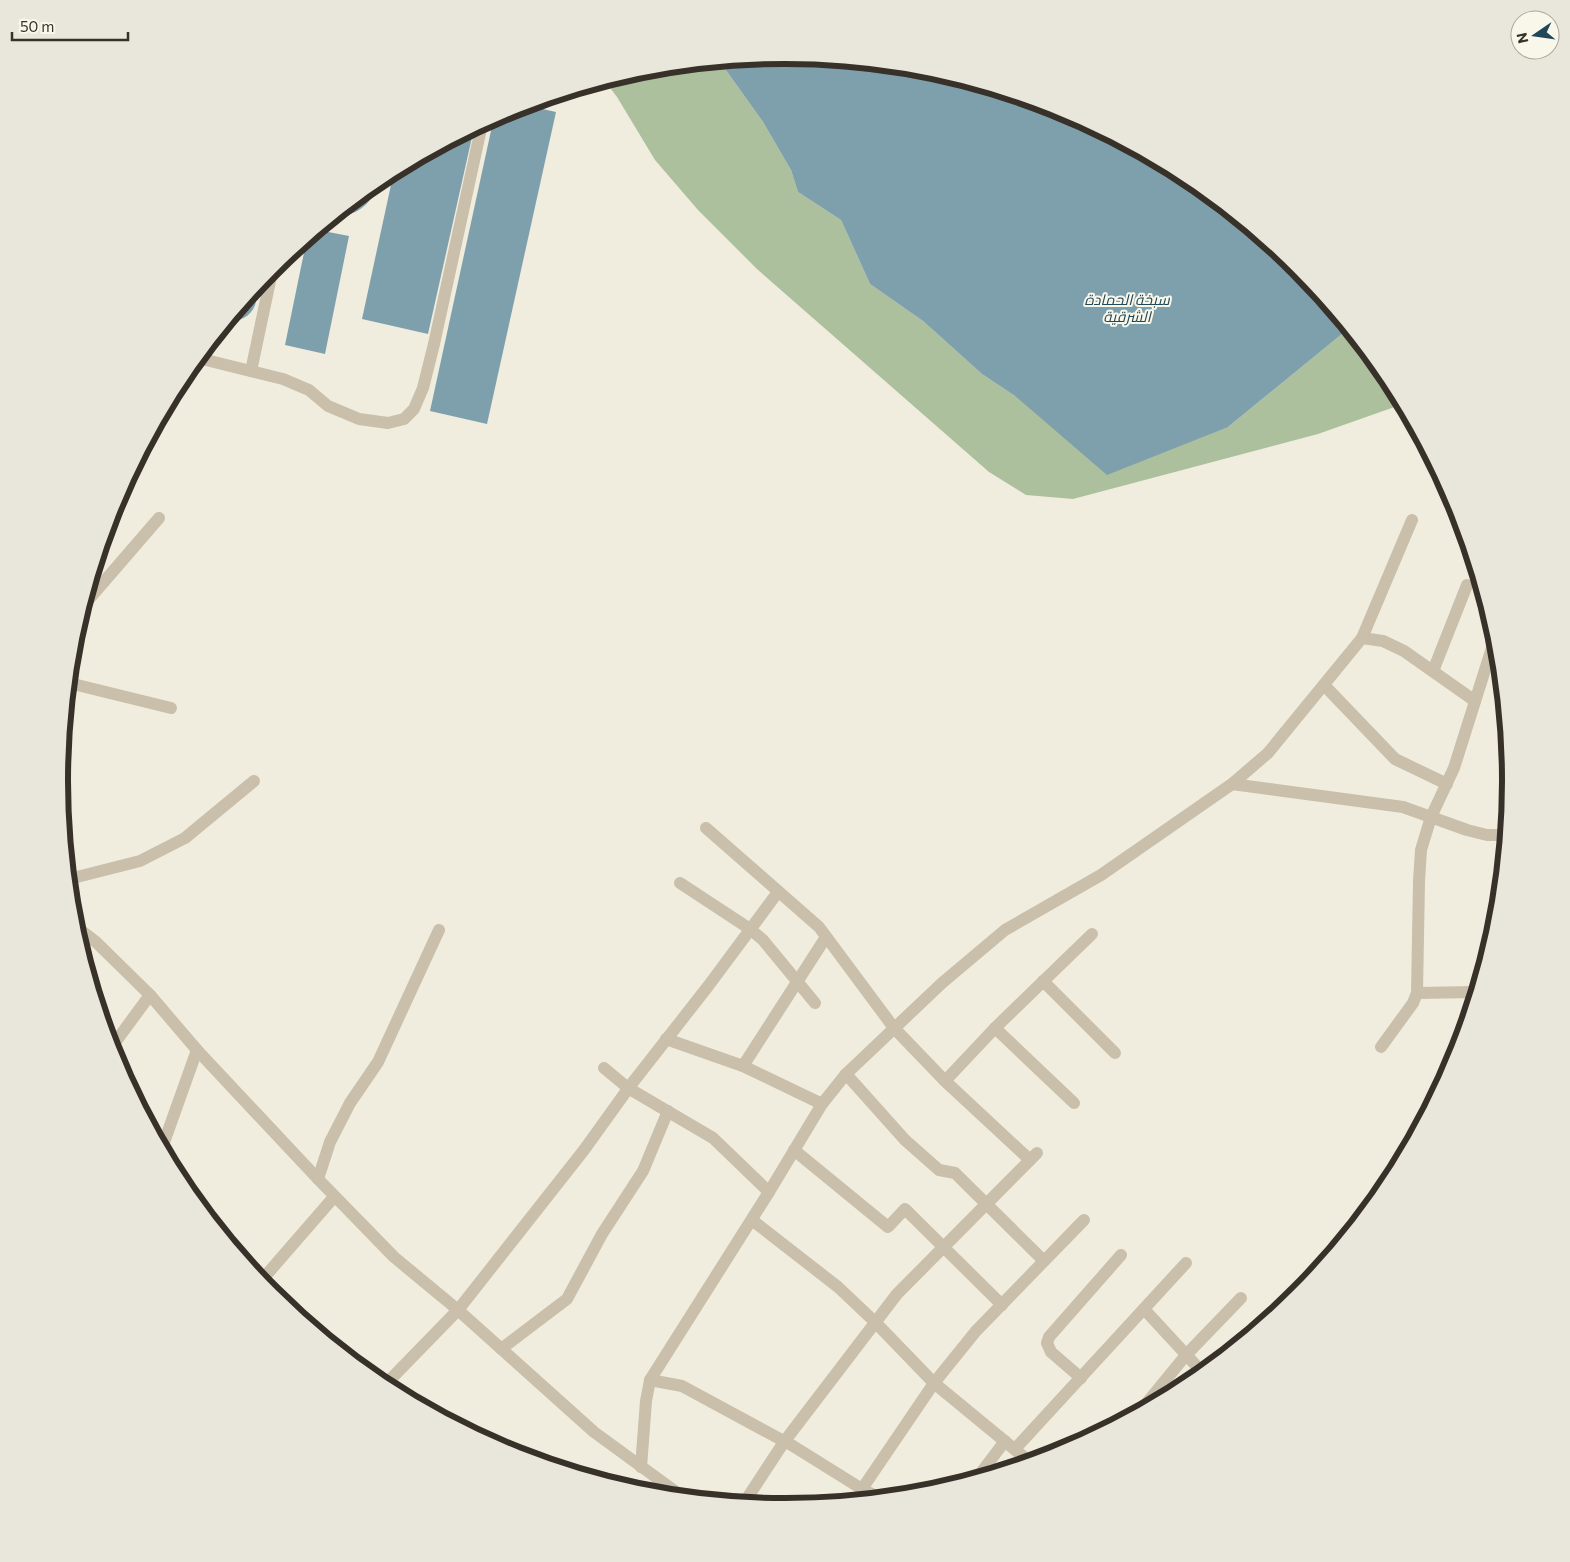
<svg xmlns="http://www.w3.org/2000/svg" width="1570" height="1562" font-family="Commissioner,Cairo,sans-serif">
	<rect width="100%" height="100%" fill="#f1edde"/>
	<path fill="#adc09e" d="M716 62 723 66 763 122 791 170 798 192 841 220 870 284 923 321 982 374 1015 396 1228 427 1348 329 1389 378 1403 404 1318 434 1073 499 1026 495 989 472 757 269 698 210 655 160 617 97 605 81 644 69Z"/>
	<g fill="#7ea0ad">
		<path d="M785 55 927 69 1063 110 1189 178 1299 268 1348 329 1228 427 1107 475 1015 396 982 374 923 321 870 284 841 220 798 192 791 170 763 122 723 66 716 62Z"/>
		<path d="M525 105 556 112 487 424 430 411 494 117 507 110Z"/>
		<path d="M474 128 428 334 362 319 394 171Z"/>
		<path d="M378 180C374 203 357 217 334 216Z"/>
		<path d="M318 230 349 236 325 354 285 345 307 238Z"/>
		<path d="M255 288C261 307 247 323 228 321Z"/>
	</g>
	<g fill="none" stroke-linecap="round" stroke-linejoin="round">
		<g stroke="#c9bfaa" stroke-width="12">
			<path d="M198 358 283 379 309 390 328 406 359 419 388 423 404 419 414 409 423 388 434 344 482 124"/>
			<path d="M251 371 273 267"/>
			<path d="M83 606 159 518"/>
			<path d="M1362 638 1383 641 1404 651 1475 701"/>
			<path d="M1433 671 1467 585"/>
			<path d="M69 683 171 708"/>
			<path d="M1324 685 1395 759 1447 784"/>
			<path d="M1232 784 1403 807 1467 830 1487 835H1506"/>
			<path d="M706 828 819 927 894 1028 945 1081 1030 1160"/>
			<path d="M69 879 140 861 185 838 254 781"/>
			<path d="M680 883 750 929 763 940 815 1003"/>
			<path d="M74 925 96 942 150 995 197 1050 318 1179 394 1257 458 1310 594 1432 683 1497"/>
			<path d="M1043 981 1115 1053"/>
			<path d="M1417 993 1476 992"/>
			<path d="M995 1028 1074 1103"/>
			<path d="M666 1039 743 1066 822 1104"/>
			<path d="M1381 1047 1413 1003 1417 993 1419 881 1421 850 1431 817 1454 768 1496 635"/>
			<path d="M111 1048 150 995"/>
			<path d="M743 1066 826 937"/>
			<path d="M604 1068 628 1088 713 1138 769 1192"/>
			<path d="M846 1074 905 1140 939 1170 955 1173 1044 1261"/>
			<path d="M945 1081 995 1028 1092 934"/>
			<path d="M162 1148 197 1050"/>
			<path d="M794 1150 888 1227 905 1209 1002 1305"/>
			<path d="M318 1179 330 1142 350 1103 378 1062 439 930"/>
			<path d="M752 1220 838 1287 875 1322 934 1383 1030 1462"/>
			<path d="M261 1281 334 1197"/>
			<path d="M1144 1309 1203 1373"/>
			<path d="M501 1349 567 1299 602 1234 643 1171 668 1111"/>
			<path d="M1081 1378 1051 1352 1047 1343 1049 1337 1121 1255"/>
			<path d="M650 1380 682 1386 793 1446 862 1489 880 1498"/>
			<path d="M384 1386 458 1310 584 1150 630 1086 709 985 778 892"/>
			<path d="M1141 1410 1186 1355 1241 1298"/>
			<path d="M1015 1449 1186 1263"/>
			<path d="M641 1467 646 1401 650 1380 769 1192 822 1104 846 1074 942 983 1005 930 1101 875 1232 784 1268 753 1362 638 1412 520"/>
			<path d="M977 1478 1005 1441"/>
			<path d="M862 1489 934 1383 976 1331 1084 1220"/>
			<path d="M744 1503 784 1442 897 1294 1037 1153"/>
		</g>
	</g>
	<g text-anchor="middle" stroke-width="4" stroke-linejoin="round" paint-order="stroke">
		<g font-size="15" font-style="italic" fill="#204757" stroke="#f9f6ea">
			<text x="1127" y="305">سبخة الحمادة<tspan x="1127" dy="17">الشرقية</tspan></text>
		</g>
	</g>
	<path d="M0 0H1570V1562H0ZM68 781a717 717 0 1 1 1434 0a717 717 0 1 1-1434 0Z" fill="#e9e6db" fill-rule="evenodd"/>
	<path fill="none" stroke="#373129" stroke-width="6" d="M68 781a717 717 0 1 1 1434 0a717 717 0 1 1-1434 0Z"/>
	<g transform="translate(1535 35) rotate(257)"><circle r="24" fill="#f9f6ea" stroke="#aba79d"/>
	<path d="M0-4L9 19L0 12L-9 19Z" fill="#204757"/>
	<text y="-8" font-size="14" font-weight="bold" text-anchor="middle" fill="#373129">N</text>
	</g>
	<path d="M12 32v8h116v-8" fill="none" stroke="#373129" stroke-width="2.5"/>
	<text x="20" y="32" font-size="15" fill="#373129" stroke="#f9f6ea" stroke-width="4" paint-order="stroke">50 m</text>
</svg>
